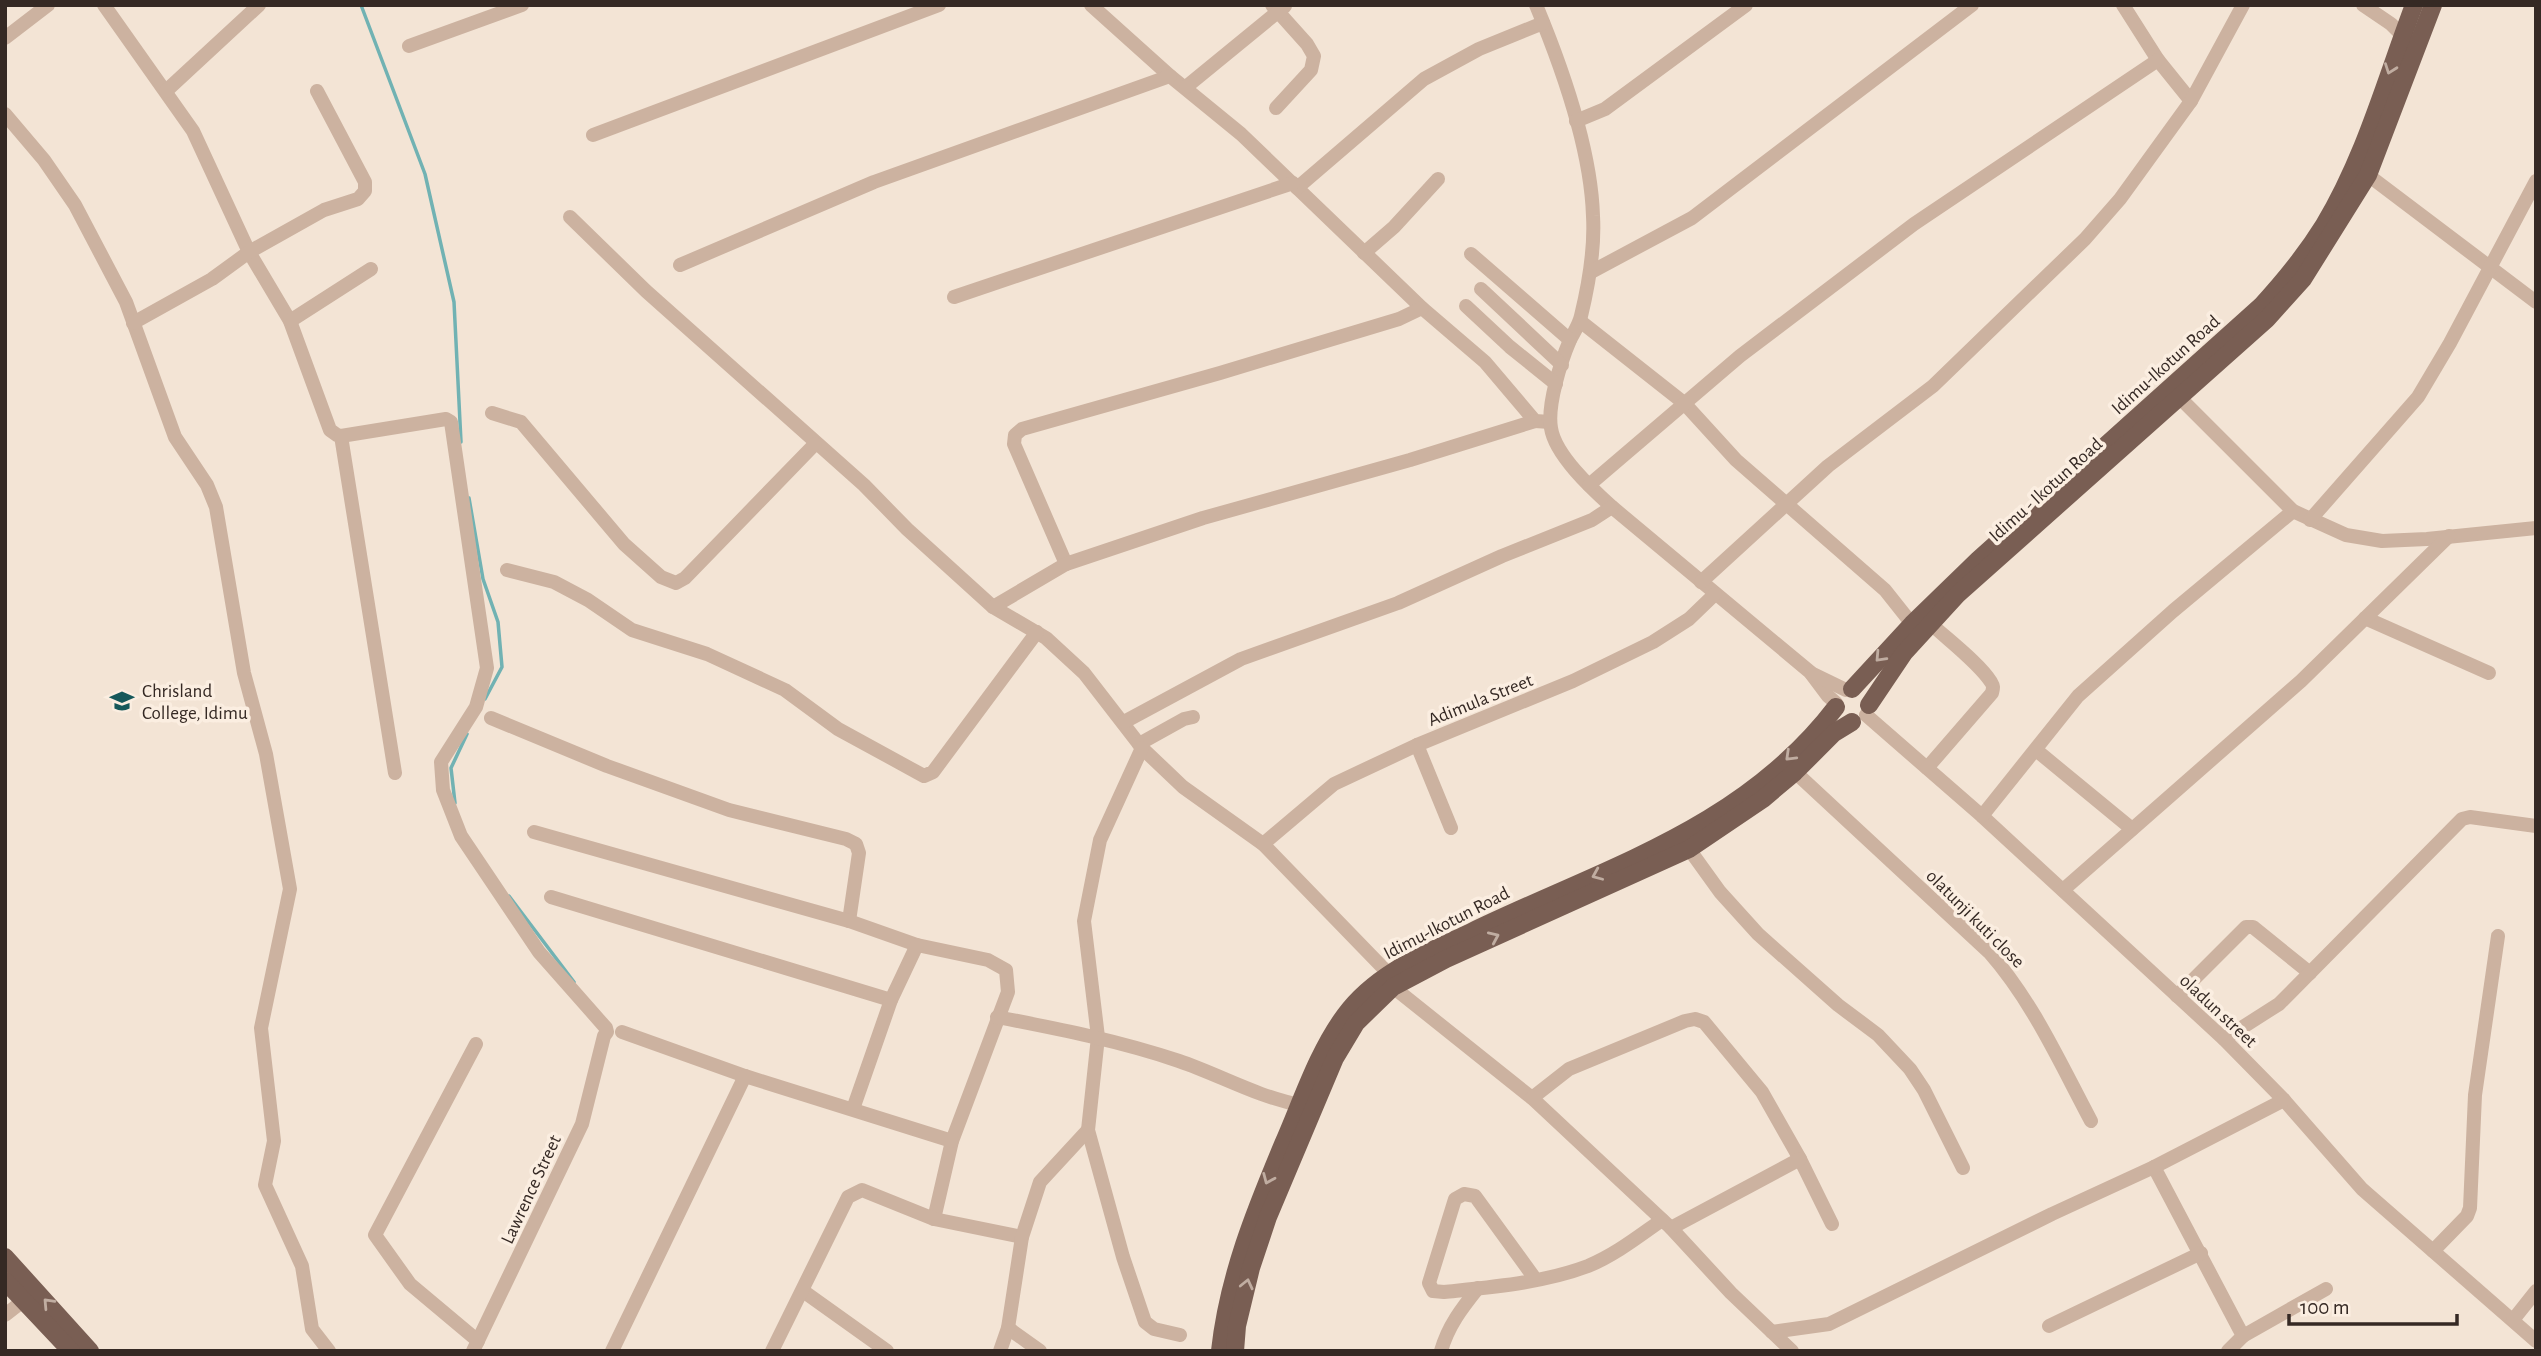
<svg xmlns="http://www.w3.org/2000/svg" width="2541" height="1356" font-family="'Alegreya Sans',sans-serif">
	<rect width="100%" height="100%" fill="#f3e4d5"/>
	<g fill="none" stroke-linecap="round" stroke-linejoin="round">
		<g stroke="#71b2b3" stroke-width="3.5">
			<path d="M361 5 425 174 454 302 461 442"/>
			<path d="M469 498 483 579 498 622 502 667 485 699"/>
			<path d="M455 803 451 768 467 734"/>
			<path d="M509 896 574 982"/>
		</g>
		<g stroke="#ccb2a0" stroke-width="14">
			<path d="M104 5 193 131 249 252 290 321 330 430 337 435 341 436 395 773"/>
			<path d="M1091 5 1170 76 1241 134 1422 308 1485 362 1535 421 1550 422"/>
			<path d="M1272 5 1307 44 1314 56 1311 70 1276 108"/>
			<path d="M1536 5C1561 65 1591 150 1593 216 1595 250 1589 283 1581 316 1579 325 1574 332 1570 340 1561 361 1547 405 1551 428 1555 455 1592 489 1612 507L1810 672 1828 696 1836 703"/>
			<path d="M2123 5 2158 60 2191 101"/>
			<path d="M2363 5 2391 24 2408 41"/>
			<path d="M5 38 48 5"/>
			<path d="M409 46 522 5"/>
			<path d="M1186 87 1285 6"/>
			<path d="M166 91 259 5"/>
			<path d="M5 114 44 160 75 205 126 302 175 437 207 485 216 507 244 673 266 754 290 889 261 1028 274 1141 265 1185 302 1266 312 1329 329 1351"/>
			<path d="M1576 121 1605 109 1746 5"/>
			<path d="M593 135 939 5"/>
			<path d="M2368 175 2536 302"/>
			<path d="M1297 188 1424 79 1479 49 1543 23"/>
			<path d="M570 217 646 291 864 485 907 529 993 607 1046 638 1084 673 1142 748 1183 787 1263 844 1388 973"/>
			<path d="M1364 253 1394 227 1438 179"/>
			<path d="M1471 254 1570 340"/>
			<path d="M680 265 874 182 1170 76"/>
			<path d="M1591 272 1692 218 1972 5"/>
			<path d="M1481 289 1562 365"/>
			<path d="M954 297 1293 183"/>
			<path d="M1466 306 1510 347 1556 384"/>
			<path d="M290 321 371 269"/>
			<path d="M1580 321 1684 403 1736 460 1885 590 1912 624"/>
			<path d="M133 323 212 279 249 252 324 210 358 199 365 191V182L317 91"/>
			<path d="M2180 398 2293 511 2346 535 2382 541 2427 539 2536 528"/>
			<path d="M492 413 521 422 624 544 661 577 676 583 685 578 815 444"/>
			<path d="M341 436 446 419 451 422 487 668 476 707 441 762 443 790 461 836 539 952 606 1028 607 1032 604 1036 582 1124 473 1351"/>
			<path d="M1589 485 1740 356 1914 224 2158 60"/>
			<path d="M2310 520 2418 397 2450 343 2536 181"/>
			<path d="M1066 564 1014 444 1015 435 1022 429 1220 373 1399 319 1422 308"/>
			<path d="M507 570 554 582 588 600 632 630 707 654 785 690 838 729 924 776 933 772 1037 632"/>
			<path d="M1701 582 1828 466 1933 386 2085 239 2120 199 2191 101 2243 5"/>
			<path d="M993 607 1066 564 1203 518 1410 460 1535 421"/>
			<path d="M2365 618 2489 673"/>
			<path d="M1811 673 1846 690"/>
			<path d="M1866 715 1982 816 2224 1039 2284 1100 2362 1189 2536 1341"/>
			<path d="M491 718 607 766 729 810 846 839 856 844 859 853 849 921"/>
			<path d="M1124 722 1241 659 1398 603 1502 556 1592 520 1612 507"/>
			<path d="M1139 744 1184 719 1193 717"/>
			<path d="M1417 745 1451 828"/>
			<path d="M1142 748 1100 840 1084 921 1098 1037 1088 1130 1123 1257 1145 1322 1154 1329 1180 1335"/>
			<path d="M2036 750 2132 829"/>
			<path d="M1927 768 1992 693C1993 688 1994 687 1991 682 1979 663 1947 639 1930 623"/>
			<path d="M1795 772 1989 952C2033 1002 2060 1063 2091 1121"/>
			<path d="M1982 816 2078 696 2173 611 2293 511"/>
			<path d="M534 832 849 921 917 945 988 960 1006 970 1008 992 952 1141 934 1219"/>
			<path d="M1263 844 1334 784 1417 745 1573 681 1653 642 1689 619 1715 594"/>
			<path d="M1689 849 1720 892 1758 934 1838 1005 1878 1035 1910 1069 1924 1090 1963 1168"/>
			<path d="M2063 890 2301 681 2449 536"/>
			<path d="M551 897 891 1000"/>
			<path d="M1393 987 1532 1098 1671 1228 1731 1293 1792 1351"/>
			<path d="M2177 996 2246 927H2253L2310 973"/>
			<path d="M997 1017C1059 1029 1120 1041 1179 1061 1220 1075 1258 1097 1300 1105"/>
			<path d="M622 1032 745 1076 952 1141"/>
			<path d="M2224 1039 2279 1004 2462 819 2470 817 2536 826"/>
			<path d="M476 1044 375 1235 410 1284 478 1341"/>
			<path d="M1532 1098 1569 1069 1685 1021 1695 1019 1704 1022 1762 1092 1800 1159 1832 1224"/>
			<path d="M853 1109 891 1000 917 945"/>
			<path d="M2154 1167 2243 1336 2228 1351"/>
			<path d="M1671 1228 1800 1159"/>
			<path d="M2433 1251 2467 1216 2470 1208 2475 1095 2498 936"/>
			<path d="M1536 1280 1475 1196 1464 1194 1455 1199 1429 1283 1433 1291 1444 1292C1492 1287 1543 1283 1588 1266 1615 1255 1639 1236 1662 1220"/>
			<path d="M803 1291 887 1351"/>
			<path d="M5 1315 23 1301"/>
			<path d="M2513 1320 2536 1291"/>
			<path d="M2049 1326 2201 1253"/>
			<path d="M1008 1328 1040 1351"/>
			<path d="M1772 1332 1829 1324 2052 1214 2154 1167 2284 1100"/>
			<path d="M2243 1336 2326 1289"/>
			<path d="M612 1351 745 1076"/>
			<path d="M772 1351 848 1197 862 1190 934 1219 1022 1237"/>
			<path d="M1000 1351 1008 1328 1022 1237 1040 1182 1088 1130"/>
			<path d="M1441 1351C1448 1326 1462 1308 1478 1288"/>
		</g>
		<g stroke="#795e53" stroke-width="18">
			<path d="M1852 689 1912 624 1978 560 2261 306C2284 281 2306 254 2324 225 2365 157 2386 79 2414 5"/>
			<path d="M1869 705 1904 653 1958 594 2267 319 2303 279 2368 175 2433 5"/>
			<path d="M5 1257 90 1351"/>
			<path d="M5 1281 71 1351"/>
			<path d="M1220 1351C1228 1277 1255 1211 1283 1144 1302 1101 1317 1053 1345 1015 1376 973 1425 954 1471 932 1603 868 1743 829 1836 707"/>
			<path d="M1235 1351 1237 1326 1251 1268 1268 1217 1335 1058 1356 1023 1393 987 1446 959 1689 849 1763 799 1795 772 1834 733 1852 722"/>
		</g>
	</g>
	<defs><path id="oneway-chevron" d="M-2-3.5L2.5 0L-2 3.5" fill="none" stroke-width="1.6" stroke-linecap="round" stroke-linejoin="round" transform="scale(1.75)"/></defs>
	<g stroke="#c0ada1">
		<use href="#oneway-chevron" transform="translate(2390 69) rotate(110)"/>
		<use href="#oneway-chevron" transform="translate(1880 657) rotate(133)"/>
		<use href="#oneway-chevron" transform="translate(1790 756) rotate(136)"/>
		<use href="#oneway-chevron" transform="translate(1597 875) rotate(157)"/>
		<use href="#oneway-chevron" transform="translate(1494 937) rotate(-24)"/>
		<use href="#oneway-chevron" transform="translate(1268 1179) rotate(113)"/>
		<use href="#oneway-chevron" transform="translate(1247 1284) rotate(-77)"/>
		<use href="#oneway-chevron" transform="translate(48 1303) rotate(-133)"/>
	</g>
	<defs>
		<g id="school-bare" transform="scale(1.89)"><path d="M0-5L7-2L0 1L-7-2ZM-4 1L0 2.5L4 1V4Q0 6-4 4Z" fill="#16585a" stroke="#fbeee1" stroke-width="2.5" paint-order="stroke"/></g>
	</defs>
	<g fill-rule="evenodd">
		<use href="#school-bare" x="122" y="701"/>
	</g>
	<g text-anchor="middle" stroke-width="7" stroke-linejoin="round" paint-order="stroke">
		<g font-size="19" fill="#352924" stroke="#fbeee1">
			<text transform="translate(2165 364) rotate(-42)" y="7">Idimu-Ikotun Road</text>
			<text transform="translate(2045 489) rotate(-42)" y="7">Idimu - Ikotun Road</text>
			<text transform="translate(1480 699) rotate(-22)" y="7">Adimula Street</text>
			<text transform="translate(1976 918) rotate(45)" y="7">olatunji kuti close</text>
			<text transform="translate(1446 922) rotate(-27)" y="7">Idimu-Ikotun Road</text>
			<text transform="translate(2219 1010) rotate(43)" y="7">oladun street</text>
			<text transform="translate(530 1189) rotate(-65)" y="7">Lawrence Street</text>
		</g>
		<g font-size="19" fill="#352924" stroke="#fbeee1" text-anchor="start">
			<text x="142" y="697">Chrisland<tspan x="142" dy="22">College, Idimu</tspan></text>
		</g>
	</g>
	<rect width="2541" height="1356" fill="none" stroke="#352924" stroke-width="14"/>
	<path d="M2289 1314v10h168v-10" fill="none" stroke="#352924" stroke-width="3.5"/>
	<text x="2300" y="1314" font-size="21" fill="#352924" stroke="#fbeee1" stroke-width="5" paint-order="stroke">100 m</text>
</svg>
